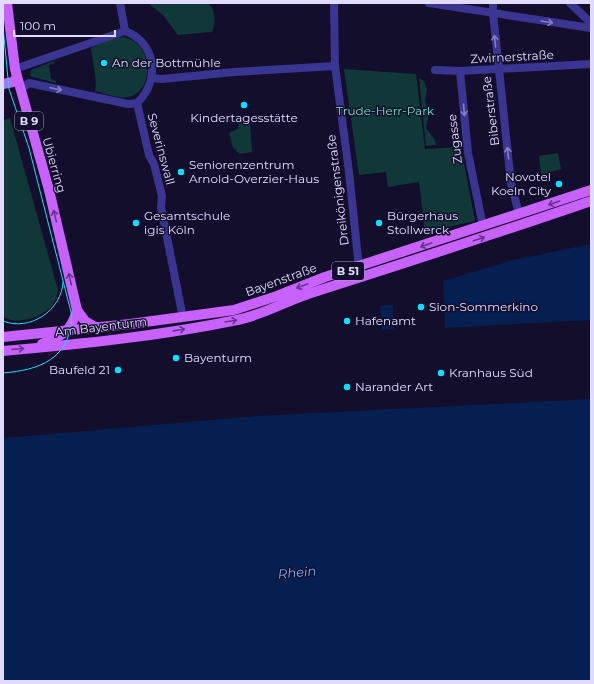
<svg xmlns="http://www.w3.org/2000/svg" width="594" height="684" font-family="Montserrat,sans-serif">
	<rect width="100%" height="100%" fill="#140e2d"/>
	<g fill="#113838">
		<path d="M151 3H208C216 10 216 23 212 32L178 35 163 15 150 5Z"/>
		<path d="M123 37C153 41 156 92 128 97 118 99 105 93 95 91 98 80 92 60 91 48L111 39Z"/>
		<path d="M54 61 55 63 49 65 51 79 56 81V83L30 76 31 70Z"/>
		<path d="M344 69 416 74 425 149 461 147 475 221 425 232 419 182 388 187 386 172 359 175Z"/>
		<path d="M419 78 424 81 427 90 425 101 429 113 426 128 435 140 436 145 426 146Z"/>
		<path d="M10 118 58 290C57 294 56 298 54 302 45 317 18 326 3 317V125L4 120Z"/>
		<path d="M250 122 252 152 239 154 233 147 229 133 239 128 238 123Z"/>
		<path d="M558 153 561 169 541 175 539 156Z"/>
	</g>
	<g fill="#051f50">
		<path d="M591 244V320L445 328 443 281 513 260Z"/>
		<path d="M393 305 394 329 382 330 380 306Z"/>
		<path d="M591 399V681H3V438L258 416Z"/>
	</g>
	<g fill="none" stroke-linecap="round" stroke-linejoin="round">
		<g stroke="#3a3591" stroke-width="8">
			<path d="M120 3 125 31"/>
			<path d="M334 3 335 66 349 172 359 268 362 278"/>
			<path d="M429 3 591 28"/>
			<path d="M493 3V13L511 183 519 214"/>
			<path d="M570 3 591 23"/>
			<path d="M125 31C156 42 161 81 137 103"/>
			<path d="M15 69 125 31"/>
			<path d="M435 70 460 71 591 64"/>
			<path d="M460 71 468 153 483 226"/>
			<path d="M152 78 162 79 234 72 335 66"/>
			<path d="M20 90 29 83 128 104 137 103"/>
			<path d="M137 103 149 155 154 164 162 196 161 207 183 318"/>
		</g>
		<g stroke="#c862ff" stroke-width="10">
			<path d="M7 3 15 69 49 190 77 310 85 321 97 328"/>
			<path d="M3 84 13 82 17 77"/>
			<path d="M3 337 130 324 234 310 277 296 325 277 591 190"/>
			<path d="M42 344C62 336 71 332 77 310"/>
			<path d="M3 351C81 344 160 336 237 320 263 315 286 301 311 293 405 263 498 233 591 201"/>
		</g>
		<g stroke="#07e1ff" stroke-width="1">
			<path d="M3 27 9 89 29 148 72 316C70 359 40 370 3 373"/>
			<path d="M3 104 4 83"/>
			<path d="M3 321C30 332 62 310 63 282"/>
		</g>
	</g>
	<defs><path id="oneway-shaft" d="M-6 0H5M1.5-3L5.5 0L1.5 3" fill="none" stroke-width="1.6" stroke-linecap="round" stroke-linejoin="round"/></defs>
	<g stroke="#8580c2">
		<use href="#oneway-shaft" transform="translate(547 22) rotate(9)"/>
		<use href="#oneway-shaft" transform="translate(495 41) rotate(-96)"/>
		<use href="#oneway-shaft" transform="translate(56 89) rotate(12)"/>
		<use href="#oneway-shaft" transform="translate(464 110) rotate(85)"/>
		<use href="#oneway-shaft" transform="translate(508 153) rotate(-96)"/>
	</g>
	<g stroke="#65348c">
		<use href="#oneway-shaft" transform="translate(554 203) rotate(161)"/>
		<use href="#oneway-shaft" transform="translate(55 216) rotate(-104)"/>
		<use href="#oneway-shaft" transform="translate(479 239) rotate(-18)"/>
		<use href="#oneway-shaft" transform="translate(426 245) rotate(161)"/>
		<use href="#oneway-shaft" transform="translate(70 279) rotate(-103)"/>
		<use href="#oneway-shaft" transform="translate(302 286) rotate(160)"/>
		<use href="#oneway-shaft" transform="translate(231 321) rotate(-9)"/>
		<use href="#oneway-shaft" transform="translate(179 330) rotate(-8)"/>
		<use href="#oneway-shaft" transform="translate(18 349) rotate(-5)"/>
	</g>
	<g fill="#07e1ff" stroke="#140e2d" stroke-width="1.5">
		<circle cx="104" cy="63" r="4"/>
		<circle cx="244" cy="105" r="4"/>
		<circle cx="181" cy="172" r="4"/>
		<circle cx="559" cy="184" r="4"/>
		<circle cx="136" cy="223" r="4"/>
		<circle cx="379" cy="223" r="4"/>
		<circle cx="421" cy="307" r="4"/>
		<circle cx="347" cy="321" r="4"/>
		<circle cx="176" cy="358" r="4"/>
		<circle cx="118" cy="370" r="4"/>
		<circle cx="441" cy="373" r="4"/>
		<circle cx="347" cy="387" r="4"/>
	</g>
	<g text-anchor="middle" stroke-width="3" stroke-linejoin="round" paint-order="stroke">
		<g fill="#140e2d" stroke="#a39ec0" stroke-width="1">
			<rect x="15" y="112" width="28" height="18" rx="3"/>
			<rect x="332" y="262" width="32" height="18" rx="3"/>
		</g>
		<g font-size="11" font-weight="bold" fill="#e0dbff">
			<text x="29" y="125">B 9</text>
			<text x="348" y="275">B 51</text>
		</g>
		<g font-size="12" fill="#e0dbff" stroke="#140e2d">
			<text transform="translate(512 57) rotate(-3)" y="4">Zwirnerstraße</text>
			<text transform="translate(491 111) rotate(-97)" y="4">Biberstraße</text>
			<text transform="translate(455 139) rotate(-97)" y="4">Zugasse</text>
			<text transform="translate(161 149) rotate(75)" y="4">Severinswall</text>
			<text transform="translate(54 165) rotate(74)" y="4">Ubierring</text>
			<text transform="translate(338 190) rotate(-97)" y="4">Dreikönigenstraße</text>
			<text transform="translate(281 280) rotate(-20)" y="4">Bayenstraße</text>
			<text transform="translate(101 327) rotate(-7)" y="4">Am Bayenturm</text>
		</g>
		<g font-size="12" fill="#e0dbff" stroke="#140e2d" text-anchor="start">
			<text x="112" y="67">An der Bottmühle</text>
			<text x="244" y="122" text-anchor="middle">Kindertagesstätte</text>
			<text x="189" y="169">Seniorenzentrum<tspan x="189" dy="14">Arnold-Overzier-Haus</tspan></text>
			<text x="551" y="181" text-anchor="end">Novotel<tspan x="551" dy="14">Koeln City</tspan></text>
			<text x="144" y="220">Gesamtschule<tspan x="144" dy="14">igis Köln</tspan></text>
			<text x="387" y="220">Bürgerhaus<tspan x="387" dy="14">Stollwerck</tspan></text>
			<text x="429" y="311">Sion-Sommerkino</text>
			<text x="355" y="325">Hafenamt</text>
			<text x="184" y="362">Bayenturm</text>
			<text x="110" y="374" text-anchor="end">Baufeld 21</text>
			<text x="449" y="377">Kranhaus Süd</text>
			<text x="355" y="391">Narander Art</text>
		</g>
		<g font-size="12" fill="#59edcb" stroke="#140e2d">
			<text x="385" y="115">Trude-Herr-Park</text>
		</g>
		<g font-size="13" font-style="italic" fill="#69b6ff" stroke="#140e2d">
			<text transform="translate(297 572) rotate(-5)" y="5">Rhein</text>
		</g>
	</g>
	<rect width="594" height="684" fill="none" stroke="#e0dbff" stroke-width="8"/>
	<path d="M14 30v6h101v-6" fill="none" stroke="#e0dbff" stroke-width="2"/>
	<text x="20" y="30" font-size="12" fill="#e0dbff" stroke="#140e2d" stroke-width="3" paint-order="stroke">100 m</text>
</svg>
